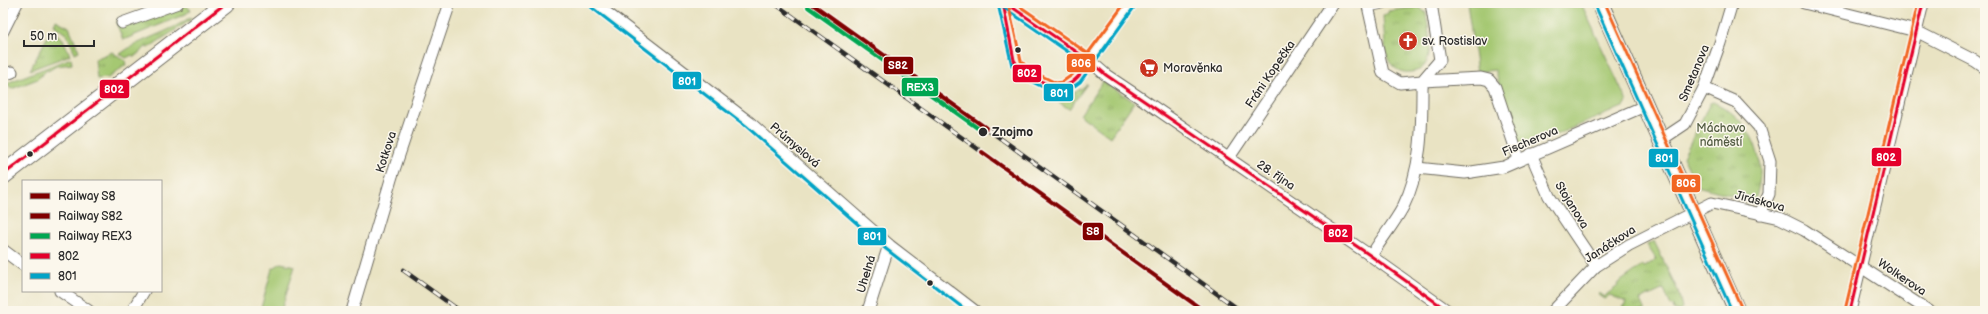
<svg xmlns="http://www.w3.org/2000/svg" width="1988" height="314" font-family="'Balsamiq Sans',sans-serif">
	<defs>
		<pattern id="grass-tufts" width="24" height="20" patternUnits="userSpaceOnUse"><rect width="24" height="20" fill="#a5c872"/><path d="M3 7l-1-3M5 7V3M7 7l1-3M15 17l-1-3M17 17v-4M19 17l1-3" fill="none" stroke="#87a35e"/></pattern>
	</defs>
	<rect width="100%" height="100%" fill="#fbf7ec"/>
	<filter id="ink" filterUnits="userSpaceOnUse"><feTurbulence type="fractalNoise" baseFrequency=".025" numOctaves="2"/><feDisplacementMap in="SourceGraphic" scale="8" xChannelSelector="R" yChannelSelector="G"/><feConvolveMatrix kernelMatrix="1 2 1 2 8 2 1 2 1" color-interpolation-filters="sRGB"/></filter>
	<filter id="wash" filterUnits="userSpaceOnUse"><feTurbulence type="fractalNoise" baseFrequency=".012" numOctaves="4" result="noise"/><feDisplacementMap in="SourceGraphic" scale="16" xChannelSelector="R" yChannelSelector="G"/><feGaussianBlur stdDeviation="0.9" result="paint"/><feColorMatrix in="noise" values="0 0 0 0 0 0 0 0 0 0 0 0 0 0 0 0 0 1.4 0 .05"/><feComposite in="paint" operator="in"/></filter>
	<g filter="url(#wash)">
		<rect width="100%" height="100%" fill="#e9e3c3"/>
		<g fill="url(#grass-tufts)" stroke="#687a4e">
			<path d="M184 4 191 10 186 14 123 40 116 22Z"/>
			<path d="M1419 7 1426 13C1428 31 1439 71 1410 72 1401 73 1394 69 1389 61 1384 53 1384 26 1383 16L1389 12 1388 11Z"/>
			<path d="M191 17 192 19 148 48 146 47 134 57 132 55 126 58 120 54C141 38 169 33 191 17Z"/>
			<path d="M56 20 69 27 79 51 75 53 67 35 54 25Z"/>
			<path d="M51 30 63 39 70 55 30 70Z"/>
			<path d="M112 52 127 62 125 63 126 65 108 78 97 79 95 59Z"/>
			<path d="M71 58 72 64 56 66 48 71 47 70 38 79 11 89 7 83Z"/>
			<path d="M1103 81 1134 102 1110 137 1080 115Z"/>
			<path d="M1087 84 1069 109 1049 96V93C1062 100 1077 93 1087 84Z"/>
			<path d="M1713 102C1745 115 1765 149 1759 184 1758 189 1757 196 1754 201L1697 186 1683 157 1710 103Z"/>
			<path d="M1654 241 1678 291 1682 308 1680 311H1674L1673 305 1671 306 1664 289 1640 300 1645 311H1630L1623 308 1626 302 1610 295 1604 299 1598 295 1600 293 1603 297 1618 286 1617 284 1642 266 1645 267 1656 259 1647 245Z"/>
		</g>
		<g fill="#a5c872" stroke="#687a4e">
			<path d="M1467 3H1581L1627 102 1625 106 1524 148 1518 145 1495 70 1477 72Z"/>
			<path d="M281 263 295 266 281 311 261 308 272 269Z"/>
		</g>
	</g>
	<g filter="url(#ink)">
		<g fill="none" stroke-linecap="round" stroke-linejoin="round">
			<g stroke="#6e6b60" stroke-width="13">
				<g id="street">
					<path d="M594 3 749 122 889 245 975 311"/>
					<path d="M1006 3 1090 61 1106 75 1142 99 1371 256 1448 311"/>
					<path d="M1804 3 1916 31 1975 61 1985 68"/>
					<path d="M1368 6 1383 73 1400 83 1422 81 1440 60 1431 3"/>
					<path d="M1368 6 1383 3"/>
					<path d="M122 23 178 3"/>
					<path d="M3 31 17 3"/>
					<path d="M1090 61 1131 3"/>
					<path d="M3 75 12 72"/>
					<path d="M1704 88 1736 102 1759 127 1770 161 1769 194 1760 214"/>
					<path d="M1661 140 1685 124 1704 88 1720 43 1732 3"/>
					<path d="M1531 154 1549 196 1596 266"/>
					<path d="M1228 159 1333 3"/>
					<path d="M1417 168 1465 173 1504 167 1647 105"/>
					<path d="M3 250 23 265"/>
					<path d="M1371 256C1381 239 1394 224 1403 207 1423 167 1422 124 1422 81L1481 78 1489 80 1495 87 1519 159"/>
					<path d="M60 291 89 311"/>
					<path d="M132 311 144 291"/>
					<path d="M352 311 392 176 450 3"/>
					<path d="M868 311 889 245"/>
					<path d="M1553 311 1596 266 1629 245 1712 203 1780 218 1804 230 1929 311"/>
					<path d="M1850 311 1923 3"/>
				</g>
			</g>
			<g stroke="#6e6b60" stroke-width="18">
				<path id="secondary" d="M1600 3 1737 311"/>
			</g>
			<g stroke="#6e6b60" stroke-width="20">
				<path id="primary" d="M3 175 226 3"/>
			</g>
			<use href="#street" stroke="#fff" stroke-width="11"/>
			<use href="#secondary" stroke="#fff" stroke-width="16"/>
			<use href="#primary" stroke="#fff" stroke-width="18"/>
			<g stroke="#2b2b2b" stroke-width="4.5">
				<g id="rail">
					<path d="M774 3 982 152"/>
					<path d="M986 128 1241 311"/>
					<path d="M403 270 460 311"/>
				</g>
			</g>
			<use href="#rail" stroke="#fbf7ec" stroke-width="3" stroke-dasharray="9" stroke-linecap="butt"/>
			<g stroke="#fbf7ec" stroke-width="6">
				<g id="bus-1">
					<path d="M1003 3 1014 60C1020 73 1053 91 1067 85 1077 81 1084 69 1090 61"/>
					<path d="M1006 3 1090 61 1106 75 1371 256 1448 311"/>
					<path d="M3 175 226 3"/>
					<path d="M1850 311 1923 3"/>
				</g>
			</g>
			<g stroke="#fbf7ec" stroke-width="6">
				<g id="bus-2">
					<path d="M998 4 1012 66 1024 78 1055 93 1066 92 1080 82 1135 6"/>
					<path d="M1595 5 1732 311"/>
					<path d="M591 7 746 126 886 249 967 311"/>
					<path d="M1003 7 1087 65"/>
				</g>
			</g>
			<g stroke="#fbf7ec" stroke-width="6">
				<g id="bus-3">
					<path d="M1008 3 1021 61 1030 70 1056 83 1062 82 1072 75 1125 3"/>
					<path d="M1015 3 1093 57"/>
					<path d="M1605 3 1742 309"/>
					<path d="M1845 310 1918 3"/>
				</g>
			</g>
			<use href="#bus-1" stroke="#e4002b" stroke-width="3"/>
			<use href="#bus-2" stroke="#02a3c6" stroke-width="3"/>
			<use href="#bus-3" stroke="#f26522" stroke-width="3"/>
			<g stroke="#fbf7ec" stroke-width="7">
				<path id="rail-1" d="M982 152 1204 311"/>
			</g>
			<g stroke="#fbf7ec" stroke-width="7">
				<path id="rail-2" d="M811 3 986 128"/>
			</g>
			<g stroke="#fbf7ec" stroke-width="7">
				<path id="rail-3" d="M808 7 983 132"/>
			</g>
			<use href="#rail-1" stroke="#800000" stroke-width="4"/>
			<use href="#rail-2" stroke="#800000" stroke-width="4"/>
			<use href="#rail-3" stroke="#00a651" stroke-width="4"/>
		</g>
	</g>
	<defs>
		<g id="church-disc" transform="scale(1)"><circle r="9.5" fill="#c8321e" stroke="#fbf7ec"/><path d="M-1.2-6h2.4v3.5h3.3v2.4h-3.3V6h-2.4V-.1h-3.3v-2.4h3.3Z" fill="#fff"/></g>
		<g id="supermarket-disc" transform="scale(1)"><circle r="9.5" fill="#c8321e" stroke="#fbf7ec"/><path d="M-6-5.5h2.5l.6 2H6L4.5 2H-2.5L-4.4-4H-6ZM-1.5 3.2a1.3 1.3 0 1 0 .1 0ZM3 3.2a1.3 1.3 0 1 0 .1 0Z" fill="#fff"/></g>
	</defs>
	<g fill-rule="evenodd">
		<use href="#church-disc" x="1408" y="41"/>
		<use href="#supermarket-disc" x="1149" y="68"/>
	</g>
	<g fill="#2b2b2b" stroke="#fbf7ec" stroke-width="1.5">
		<circle cx="1018" cy="50" r="3.5"/>
		<circle cx="983" cy="132" r="5"/>
		<circle cx="30" cy="154" r="3.5"/>
		<circle cx="930" cy="283" r="3.5"/>
	</g>
	<g text-anchor="middle" stroke-width="3" stroke-linejoin="round" paint-order="stroke">
		<g font-size="12" fill="#2b2b2b" stroke="#fbf7ec" text-anchor="start">
			<text x="1422" y="45">sv. Rostislav</text>
			<text x="1163" y="72">Moravěnka</text>
		</g>
		<g font-size="12" fill="#2b2b2b" stroke="#fbf7ec">
			<text transform="translate(1694 73) rotate(-67)" y="4">Smetanova</text>
			<text transform="translate(1270 74) rotate(-56)" y="4">Fráni Kopečka</text>
			<text transform="translate(1530 141) rotate(-23)" y="4">Fischerova</text>
			<text transform="translate(795 145) rotate(41)" y="4">Průmyslová</text>
			<text transform="translate(386 152) rotate(-72)" y="4">Kotkova</text>
			<text transform="translate(1276 175) rotate(34)" y="4">28. října</text>
			<text transform="translate(1760 201) rotate(15)" y="4">Jiráskova</text>
			<text transform="translate(1572 205) rotate(58)" y="4">Stojanova</text>
			<text transform="translate(1610 244) rotate(-33)" y="4">Janáčkova</text>
			<text transform="translate(866 274) rotate(-73)" y="4">Uhelná</text>
			<text transform="translate(1902 277) rotate(34)" y="4">Wolkerova</text>
		</g>
		<g font-size="12" fill="#505a40" stroke="#fbf7ec">
			<text x="1721" y="132">Máchovo<tspan x="1721" dy="14">náměstí</tspan></text>
		</g>
		<g font-size="12" font-weight="bold" fill="#2b2b2b" stroke="#fbf7ec" text-anchor="start">
			<text x="992" y="136">Znojmo</text>
		</g>
	</g>
	<g stroke="#fbf7ec" stroke-width="1.5">
		<rect x="1066" y="53" width="30" height="20" rx="4" fill="#f26522"/>
		<rect x="883" y="56" width="31" height="19" rx="4" fill="#800000"/>
		<rect x="1012" y="64" width="30" height="19" rx="4" fill="#e4002b"/>
		<rect x="672" y="71" width="30" height="19" rx="4" fill="#02a3c6"/>
		<rect x="901" y="77" width="38" height="20" rx="4" fill="#00a651"/>
		<rect x="99" y="79" width="31" height="20" rx="4" fill="#e4002b"/>
		<rect x="1043" y="83" width="31" height="19" rx="4" fill="#02a3c6"/>
		<rect x="1871" y="147" width="31" height="20" rx="4" fill="#e4002b"/>
		<rect x="1648" y="148" width="31" height="20" rx="4" fill="#02a3c6"/>
		<rect x="1671" y="174" width="30" height="19" rx="4" fill="#f26522"/>
		<rect x="1082" y="222" width="22" height="19" rx="4" fill="#800000"/>
		<rect x="1323" y="224" width="30" height="19" rx="4" fill="#e4002b"/>
		<rect x="857" y="227" width="30" height="19" rx="4" fill="#02a3c6"/>
	</g>
	<g font-size="11" text-anchor="middle" font-weight="bold" fill="#fff">
		<text x="1081" y="67">806</text>
		<text x="898" y="69">S82</text>
		<text x="1027" y="77">802</text>
		<text x="687" y="85">801</text>
		<text x="920" y="91">REX3</text>
		<text x="114" y="93">802</text>
		<text x="1059" y="97">801</text>
		<text x="1886" y="161">802</text>
		<text x="1664" y="162">801</text>
		<text x="1686" y="187">806</text>
		<text x="1093" y="235">S8</text>
		<text x="1338" y="237">802</text>
		<text x="872" y="240">801</text>
	</g>
	<rect width="1988" height="314" fill="none" stroke="#fbf7ec" stroke-width="16"/>
	<rect x="22" y="180" width="140" height="112" fill="#fbf7ec" stroke="#a8a59f"/>
	<rect x="30" y="193" width="20" height="6" fill="#800000" stroke="#a8a59f"/>
	<text x="58" y="200" font-size="12" fill="#2b2b2b">Railway S8</text>
	<rect x="30" y="213" width="20" height="6" fill="#800000" stroke="#a8a59f"/>
	<text x="58" y="220" font-size="12" fill="#2b2b2b">Railway S82</text>
	<rect x="30" y="233" width="20" height="6" fill="#00a651" stroke="#a8a59f"/>
	<text x="58" y="240" font-size="12" fill="#2b2b2b">Railway REX3</text>
	<rect x="30" y="253" width="20" height="6" fill="#e4002b" stroke="#a8a59f"/>
	<text x="58" y="260" font-size="12" fill="#2b2b2b">802</text>
	<rect x="30" y="273" width="20" height="6" fill="#02a3c6" stroke="#a8a59f"/>
	<text x="58" y="280" font-size="12" fill="#2b2b2b">801</text>
	<path d="M24 40v6h70v-6" fill="none" stroke="#2b2b2b" stroke-width="2"/>
	<text x="30" y="40" font-size="12" fill="#2b2b2b" stroke="#fbf7ec" stroke-width="3" paint-order="stroke">50 m</text>
</svg>
